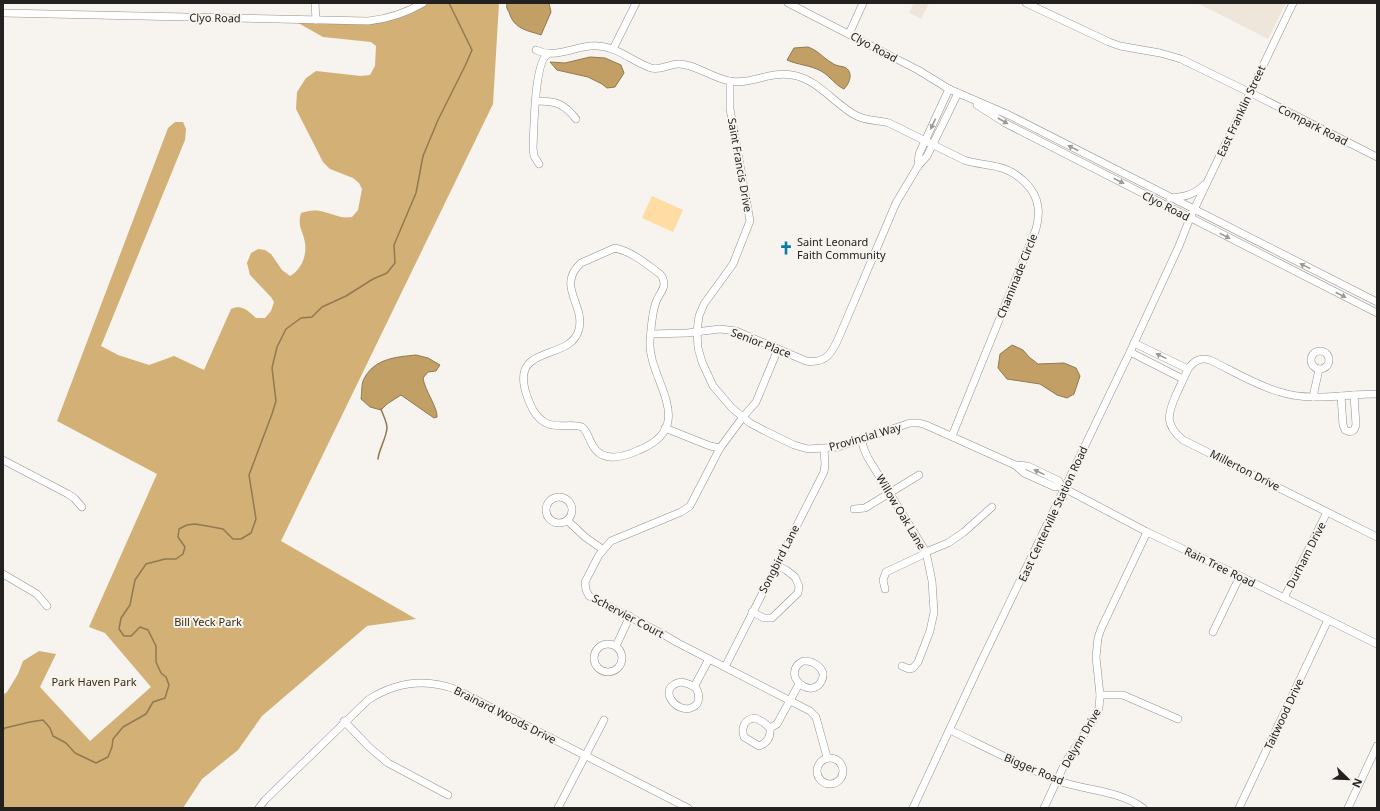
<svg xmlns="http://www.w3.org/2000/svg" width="1380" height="811" font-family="'Noto Sans',sans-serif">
	<rect width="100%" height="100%" fill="#f7f3ee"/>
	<g fill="#eee6da">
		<path d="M914 3H929L921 19 909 13Z"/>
		<path d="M1197 3H1286L1268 39Z"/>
	</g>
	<path fill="#fedca3" d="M652 196 683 210 673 232 642 218Z"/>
	<path fill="#d3b076" d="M423 3H499L493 104 281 541 416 619 367 626 262 716 238 750 202 779 183 808H3V695L7 692 18 674 23 661 39 651 56 654 40 687 90 741 151 687 105 633 89 627 157 474 57 421 168 128 175 122H183L186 129 185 140 101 346 118 355 149 365 174 356 204 370 231 309C242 304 248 311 256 318H265L271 311 274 302 271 297 250 275 247 263 251 253 258 249 265 250 271 254 282 270 290 276C301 270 307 256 305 243 303 230 297 227 301 213 307 211 313 210 320 211 331 213 340 219 352 217L358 210 362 189 359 183 353 178 330 169 323 162 296 109 297 92 306 78 316 71 361 76 370 75 375 66 376 46 371 42 323 37 293 20 369 21Z"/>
	<g fill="#c19f65" stroke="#917950">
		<path d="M507 3H549L551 12 541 35C526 30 514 29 509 12 507 9 506 7 507 3Z"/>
		<path d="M808 47C819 51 823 58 832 63 836 66 840 66 844 67 854 71 850 83 844 89 835 85 830 76 821 71 810 65 798 65 787 60L794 48Z"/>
		<path d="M590 57 605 58 621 65 624 73 615 87 607 88 602 84 588 77 557 70 550 62 565 63Z"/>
		<path d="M1012 345 1023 350 1029 357 1038 364 1064 363 1076 368 1080 376 1074 394 1067 398 1057 395 1040 384 1007 379 998 368 1000 354Z"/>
		<path d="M416 355 428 358 440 365 436 371 428 372 423 378C425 391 438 408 437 417L434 418 401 395 387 404 381 410 370 407 361 399C362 393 361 382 365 377 376 358 397 357 416 355Z"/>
	</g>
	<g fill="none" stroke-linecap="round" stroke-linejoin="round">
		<g stroke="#917950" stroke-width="1.5">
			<path d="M378 459C379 449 386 439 387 428 387 422 383 415 381 409"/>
			<path d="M3 730 5 728 30 722 43 720 50 728 53 736 66 743 75 753 96 763 108 757 112 747 113 739 123 727 146 714 153 702 165 698 169 685 166 677 161 673 156 662V646L148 630 140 627 131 636H124L119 629 121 618 130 605 135 580 146 564 165 559H176L183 554 185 547 178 537 179 529 187 525 195 524 207 526 223 529 233 539H241L251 533 256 519 249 475 272 414 276 401 272 368 277 347 286 329 301 318 312 317 322 307 346 296 373 279 387 273 395 263 394 245 416 193 423 156 438 120 465 66 472 50 449 3"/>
		</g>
		<g stroke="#94918c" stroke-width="8">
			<g id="minor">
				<path d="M315 3 316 20"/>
				<path d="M788 3 918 70 949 89 1009 115 1377 302"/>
				<path d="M1026 3 1109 42 1120 46 1160 53 1181 59 1259 97 1377 157"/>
				<path d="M3 13 368 21C388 19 406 13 423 3"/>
				<path d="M849 34 863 3"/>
				<path d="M613 49 636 3"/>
				<path d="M536 50C557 60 577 44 598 46 618 47 633 62 651 68 660 71 669 64 678 64 692 63 713 78 729 81 750 85 770 71 792 75 818 79 833 103 855 115 865 121 878 120 889 123L964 160C975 164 987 164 998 167 1016 171 1036 188 1038 207 1039 215 1038 222 1036 229L952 436"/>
				<path d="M730 81V109L750 221 733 264 704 304 699 316 697 331 698 348 702 362 713 386 732 408 750 423 765 431 794 445 808 449 838 447 910 423H919L926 425 1015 465 1024 473 1055 487 1060 486"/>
				<path d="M536 101C555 101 564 103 576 119"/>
				<path d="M977 105 1005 123 1377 313"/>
				<path d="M539 164 534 156 533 148C534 131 534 61 548 54"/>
				<path d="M918 166 919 154 949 89"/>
				<path d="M1170 198C1184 197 1194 195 1204 185"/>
				<path d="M615 248C633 252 646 264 660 274 663 277 664 280 664 285 663 291 658 296 656 302 652 312 651 329 650 341 647 379 700 425 639 450 624 457 603 463 593 446 589 440 588 432 582 427 571 423 558 429 546 423 535 417 531 407 527 396 508 342 571 363 579 329 585 304 556 286 581 263Z"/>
				<path d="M651 334 687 333 720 329 736 331 806 361C826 364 832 353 839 337L896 203 918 166 927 156 958 93"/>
				<path d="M1134 343 1188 369"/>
				<path d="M778 349 756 402 743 417 720 448 690 506 681 512 611 541 599 555 585 582 586 590 589 596 661 633 678 643 810 711 816 717 817 721 827 757"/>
				<circle cx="1320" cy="360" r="9"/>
				<path d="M1130 352 1183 379"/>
				<path d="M1377 394C1345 394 1311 402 1280 392 1255 385 1233 371 1210 360 1200 357 1194 361 1188 369 1184 378 1180 386 1176 395 1167 415 1165 425 1183 440L1377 537"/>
				<path d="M1341 396 1343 425 1345 430 1350 432 1354 430 1356 425 1354 395"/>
				<path d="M1313 397 1319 369"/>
				<path d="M665 428 710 446 720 448"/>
				<path d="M861 439 864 449 868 458 926 552 932 581 934 612 930 631 918 662 913 668 909 669 902 666"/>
				<path d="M3 460 68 494 74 498 82 507"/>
				<path d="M1015 465 1028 466 1059 481 1060 486 1147 532 1240 576 1377 644"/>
				<circle cx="559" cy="510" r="13"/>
				<path d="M854 509 865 508 919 475"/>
				<path d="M568 521 585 537 602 549"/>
				<path d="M3 574 37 594 47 606"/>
				<path d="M885 589 883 580 886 572 920 556 926 552 948 543 964 532 992 507"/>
				<path d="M1284 598 1327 512"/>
				<path d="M752 612 764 618H772L798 593 799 586 795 577 786 570 776 565"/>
				<path d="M1213 632 1240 576"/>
				<circle cx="608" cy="658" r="14"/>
				<path d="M616 646 630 616"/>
				<path d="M803 661C813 660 827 669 822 680 812 702 779 674 803 661Z"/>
				<path d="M725 667 824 472 825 464 824 449"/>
				<path d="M681 682C686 683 692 685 696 688 700 694 700 704 693 707 677 716 655 687 681 682Z"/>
				<path d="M694 687 709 659"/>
				<path d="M1100 695H1123L1178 719"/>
				<path d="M755 718 763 722 770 728C771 737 767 743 759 746L744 737C741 728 744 719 755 718Z"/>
				<path d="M344 721 369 747 388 763 448 795"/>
				<path d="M770 728 777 724 799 684"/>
				<path d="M950 730C985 747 1023 767 1059 781 1087 791 1118 790 1143 808"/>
				<circle cx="830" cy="771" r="13"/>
				<path d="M259 808 265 800 368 700C396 682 426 678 457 690L688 808"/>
				<path d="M558 808 604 720"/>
				<path d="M913 808 979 666 1130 352 1179 246 1190 218 1293 3"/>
				<path d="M1044 808 1065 763 1093 721 1099 708 1100 695 1096 657 1098 638 1101 629 1147 532"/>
				<path d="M1239 808 1328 620"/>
				<path d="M1348 808 1377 746"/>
			</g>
		</g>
		<use href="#minor" stroke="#fff" stroke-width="7"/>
	</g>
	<defs><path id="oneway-solid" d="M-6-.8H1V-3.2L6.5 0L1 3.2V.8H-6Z"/></defs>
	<g fill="#9c9b9a">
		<use href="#oneway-solid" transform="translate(1003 121) rotate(30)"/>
		<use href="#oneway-solid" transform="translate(933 124) rotate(115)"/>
		<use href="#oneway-solid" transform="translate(1073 148) rotate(-153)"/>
		<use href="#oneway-solid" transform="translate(1119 181) rotate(27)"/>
		<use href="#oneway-solid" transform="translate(1225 236) rotate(27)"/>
		<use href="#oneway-solid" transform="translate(1305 266) rotate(-154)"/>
		<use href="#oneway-solid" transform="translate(1341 295) rotate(27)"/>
		<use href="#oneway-solid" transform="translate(1161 356) rotate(-154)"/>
		<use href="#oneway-solid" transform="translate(1039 472) rotate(-154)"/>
	</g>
	<defs>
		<g id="church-bare" transform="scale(1.08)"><path d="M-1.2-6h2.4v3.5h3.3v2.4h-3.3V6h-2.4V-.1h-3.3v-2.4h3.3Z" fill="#097da5" stroke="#f7f3ee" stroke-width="2.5" paint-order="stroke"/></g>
	</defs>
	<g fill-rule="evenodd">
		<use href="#church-bare" x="786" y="248"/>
	</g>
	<g text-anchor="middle" stroke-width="4" stroke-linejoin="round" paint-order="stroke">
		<g font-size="11" fill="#22211f" stroke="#f7f3ee">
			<text transform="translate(215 18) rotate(1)" y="4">Clyo Road</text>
			<text transform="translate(874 47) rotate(28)" y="4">Clyo Road</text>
			<text transform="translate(1241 111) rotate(-65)" y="4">East Franklin Street</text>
			<text transform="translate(1313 125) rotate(27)" y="4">Compark Road</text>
			<text transform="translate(740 165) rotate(80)" y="4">Saint Francis Drive</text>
			<text transform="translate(1166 206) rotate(27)" y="4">Clyo Road</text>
			<text transform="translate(1017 276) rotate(-68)" y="4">Chaminade Circle</text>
			<text transform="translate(761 343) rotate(21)" y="4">Senior Place</text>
			<text transform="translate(865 437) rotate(-16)" y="4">Provincial Way</text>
			<text transform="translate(1245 470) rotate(27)" y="4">Millerton Drive</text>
			<text transform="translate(901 512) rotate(59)" y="4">Willow Oak Lane</text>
			<text transform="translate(1053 514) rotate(-65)" y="4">East Centerville Station Road</text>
			<text transform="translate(1306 555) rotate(-63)" y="4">Durham Drive</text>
			<text transform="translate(779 559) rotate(-63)" y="4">Songbird Lane</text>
			<text transform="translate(1220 567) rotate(26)" y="4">Rain Tree Road</text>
			<text transform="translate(628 616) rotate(28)" y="4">Schervier Court</text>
			<text transform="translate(1284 714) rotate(-65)" y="4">Taitwood Drive</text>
			<text transform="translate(505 715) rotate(27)" y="4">Brainard Woods Drive</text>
			<text transform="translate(1081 738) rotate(-60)" y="4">Delynn Drive</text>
			<text transform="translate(1034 769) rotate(23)" y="4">Bigger Road</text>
		</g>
		<g font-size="11" fill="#22211f" stroke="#f7f3ee" text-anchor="start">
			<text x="797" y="246">Saint Leonard<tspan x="797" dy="13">Faith Community</tspan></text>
		</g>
		<g font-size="11" fill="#3a2b10" stroke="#f7f3ee">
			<text x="208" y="626">Bill Yeck Park</text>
			<text x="94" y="686">Park Haven Park</text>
		</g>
	</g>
	<rect width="1380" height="811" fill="none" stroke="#22211f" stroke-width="8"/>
	<g transform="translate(1348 779) rotate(113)" stroke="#f7f3ee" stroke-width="3" paint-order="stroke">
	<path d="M0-3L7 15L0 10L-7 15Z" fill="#22211f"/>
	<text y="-6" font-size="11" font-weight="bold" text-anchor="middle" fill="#22211f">N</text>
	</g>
</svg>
